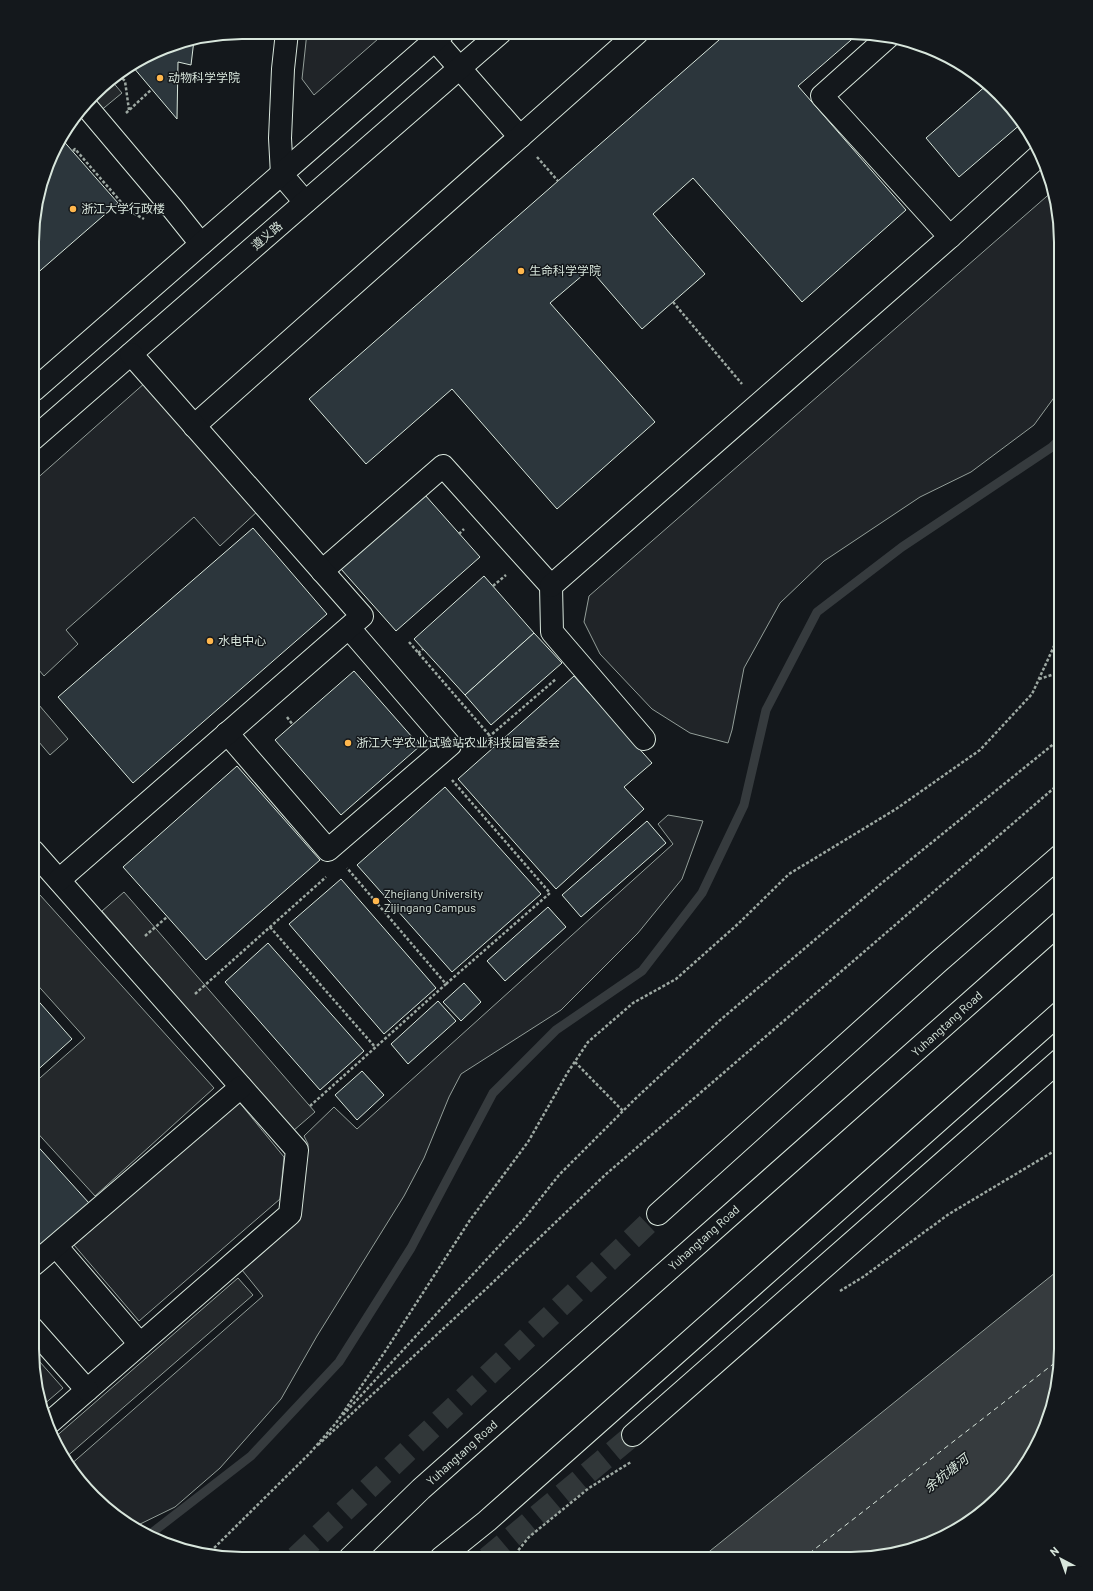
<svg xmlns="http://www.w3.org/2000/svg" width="1093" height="1591" font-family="Barlow,'Noto Sans SC',sans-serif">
	<rect width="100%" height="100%" fill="#14181c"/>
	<g fill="#202428" stroke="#939e99">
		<path d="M307 32H386L314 95 302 79Z"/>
		<path d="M1054 190 1061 242V388L1034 425 971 472 920 497 824 561 780 603 744 668 732 730 728 743 690 733 652 709 600 654 584 622 589 596Z"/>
		<path d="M146 382 259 510 220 546 194 517 66 630 78 644 44 676 33 663V482Z"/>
		<path d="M668 815 703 821 682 879 638 933 561 1010 461 1074 449 1097 424 1158 404 1196 317 1336 281 1399 220 1468 175 1507 134 1527 114 1516 76 1477 69 1466 263 1296 242 1270 298 1220 308 1144 304 1136 334 1107 357 1129 673 844 658 824Z"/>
		<path d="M239 1102 284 1157 280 1199 139 1321 74 1245Z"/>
		<path d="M32 1353 63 1388 42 1406 36 1390Z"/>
	</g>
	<g fill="#24282b" stroke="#939e99">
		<path d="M111 80 122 93 99 112 90 101 104 84Z"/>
		<path d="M33 698 68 739 50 755 33 735Z"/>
		<path d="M124 892 315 1112 293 1131 102 911Z"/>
		<path d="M40 895 214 1088 95 1196 32 1127V1085L85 1038 33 980V902Z"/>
		<path d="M238 1278 253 1295 64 1459 53 1439Z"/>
	</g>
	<path fill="#363b3e" stroke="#939e99" d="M1061 1268V1363L1050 1417 1025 1466 989 1507 944 1537 905 1552 851 1559H700Z"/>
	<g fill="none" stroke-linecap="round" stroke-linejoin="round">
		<path stroke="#363b3e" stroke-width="9" d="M149 1535 251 1456 339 1362 411 1248 493 1093 556 1030 642 971 702 893 744 805 766 710 817 612 902 547 1052 447 1061 438"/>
		<path stroke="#d8e6dc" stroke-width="1" stroke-dasharray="5 4" stroke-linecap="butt" d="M802 1559 1061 1358"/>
	</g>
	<g fill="#2c363c" stroke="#d8e6dc">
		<path d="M727 33 858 34 798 86 906 210 802 302 693 178 653 214 705 274 642 329 590 269 550 303 655 422 557 509 452 389 366 464 309 399Z"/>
		<path d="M194 40 191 65 178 62 177 119 133 67 174 43Z"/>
		<path d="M988 84 1009 104 1022 123 959 177 926 138Z"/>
		<path d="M60 137 118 203 34 276V214Z"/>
		<path d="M425 495 480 557 396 631 341 569Z"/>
		<path d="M253 528 327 614 133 783 58 697Z"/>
		<path d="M484 576 534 633 465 695 414 639Z"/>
		<path d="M534 633 562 663 491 725 465 695Z"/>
		<path d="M354 671 420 746 341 815 275 740Z"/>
		<path d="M574 676 652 763 624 787 644 809 556 889 458 779Z"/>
		<path d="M237 766 320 860 206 960 123 867Z"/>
		<path d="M445 787 541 894 452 972 357 865Z"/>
		<path d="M647 821 666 843 581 917 562 895Z"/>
		<path d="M341 879 436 988 384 1034 289 924Z"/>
		<path d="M548 907 566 927 505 981 487 961Z"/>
		<path d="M268 943 364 1051 320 1090 225 982Z"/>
		<path d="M464 983 481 1002 461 1021 443 1002Z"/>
		<path d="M33 995 72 1039 32 1075Z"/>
		<path d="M438 1001 456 1021 408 1064 391 1044Z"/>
		<path d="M362 1071 384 1095 357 1120 335 1095Z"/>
		<path d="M32 1140 89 1203 32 1254Z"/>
	</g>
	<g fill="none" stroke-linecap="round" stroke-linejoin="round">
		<g stroke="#313739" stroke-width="22" stroke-dasharray="22 11" stroke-linecap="butt">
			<path d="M296 1557 658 1214"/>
			<path d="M487 1558 633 1435"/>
		</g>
		<g stroke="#d8e6dc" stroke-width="24">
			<g id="minor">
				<path d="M287 32 283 69 280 138 282 175 305 202"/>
				<path d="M435 40 520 137"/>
				<path d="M86 106 173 209 201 244"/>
				<path d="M950 237 1041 154"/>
				<path d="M34 390 443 33"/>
				<path d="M194 426 637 33"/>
				<path d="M33 439 500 33"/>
				<path d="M322 571 443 466 551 586 552 632 644 739"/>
				<path d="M551 586 950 237 822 96 889 36"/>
				<path d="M227 733 328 850 450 745 349 628"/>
				<path d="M33 851 297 1150 290 1214 48 1424"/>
				<path d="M59 880 362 616 131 354"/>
				<path d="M56 1246 140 1344"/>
				<path d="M32 1266 241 1087"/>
				<path d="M32 1328 87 1390"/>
			</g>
		</g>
		<g stroke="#d8e6dc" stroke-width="24">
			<g id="major">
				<path d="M350 1558 421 1489 1061 922"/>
				<path d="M441 1558 487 1521 1061 1012"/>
			</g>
		</g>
		<g stroke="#d8e6dc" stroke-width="24">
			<g id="highway">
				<path d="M658 1214 938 962 1061 855"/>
				<path d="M633 1435 1061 1059"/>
			</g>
		</g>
		<g stroke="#9da8a2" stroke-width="2.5" stroke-dasharray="3 2" stroke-linecap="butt">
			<path d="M119 75 125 81 129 110"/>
			<path d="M126 113 152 89"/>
			<path d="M73 151 75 149 128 210 144 219"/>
			<path d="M537 157 558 181"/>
			<path d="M673 302 742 384"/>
			<path d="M459 534 464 529"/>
			<path d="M493 586 506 575"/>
			<path d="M409 642 490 736"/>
			<path d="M418 653 423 649"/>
			<path d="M1039 679 1061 672"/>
			<path d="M287 717 293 725"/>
			<path d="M477 747 556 679"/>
			<path d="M270 927 375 1047"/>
			<path d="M145 936 167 917"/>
			<path d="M446 984 550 893 452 780"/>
			<path d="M195 994 326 877"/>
			<path d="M575 1062 623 1111"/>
			<path d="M310 1106 446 984 347 868"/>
			<path d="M840 1291 863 1277 949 1214 1061 1147"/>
			<path d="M343 1415 524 1219 559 1175 635 1099 719 1021 883 882 1061 738"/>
			<path d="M318 1445 487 1288 605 1175 1061 782"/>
			<path d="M207 1555 310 1453 336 1423 386 1350 470 1220 528 1142 568 1072 588 1042 633 1003 676 979 739 923 789 874 896 809 980 750 1032 694 1061 631"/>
			<path d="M512 1558 529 1537 589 1488 631 1462"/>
		</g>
		<use href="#minor" stroke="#14181c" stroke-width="22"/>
		<use href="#major" stroke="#14181c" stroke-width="22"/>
		<use href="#highway" stroke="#14181c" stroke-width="22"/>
	</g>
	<g fill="#ffb74d" stroke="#14181c" stroke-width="1.5">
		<circle cx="160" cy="78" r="4"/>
		<circle cx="73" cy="209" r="4"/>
		<circle cx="521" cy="271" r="4"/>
		<circle cx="210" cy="641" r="4"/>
		<circle cx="348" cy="743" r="4"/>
		<circle cx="376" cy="901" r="4"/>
	</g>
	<g text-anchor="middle" stroke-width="3" stroke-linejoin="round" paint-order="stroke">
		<g font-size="12" fill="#d8e6dc" stroke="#14181c" text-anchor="start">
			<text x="168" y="82">动物科学学院</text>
			<text x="81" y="213">浙江大学行政楼</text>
			<text x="529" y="275">生命科学学院</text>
			<text x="218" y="645">水电中心</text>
			<text x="356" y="747">浙江大学农业试验站农业科技园管委会</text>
			<text x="384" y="898">Zhejiang University<tspan x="384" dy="14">Zijingang Campus</tspan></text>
		</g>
		<g font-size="12" fill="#d8e6dc" stroke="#14181c">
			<text transform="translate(267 236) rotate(-41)" y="4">遵义路</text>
			<text transform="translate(947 1024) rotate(-42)" y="4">Yuhangtang Road</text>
			<text transform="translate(704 1238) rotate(-42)" y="4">Yuhangtang Road</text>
			<text transform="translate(462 1453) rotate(-42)" y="4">Yuhangtang Road</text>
		</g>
		<g font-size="13" font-style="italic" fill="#d8e6dc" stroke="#14181c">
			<text transform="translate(946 1473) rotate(-38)" y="5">余杭塘河</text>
		</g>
	</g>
	<path d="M0 0H1093V1591H0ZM242 39H851A203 203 0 0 1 1054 242V1349A203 203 0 0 1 851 1552H242A203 203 0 0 1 39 1349V242A203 203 0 0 1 242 39Z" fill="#14181c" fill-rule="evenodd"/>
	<path fill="none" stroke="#d8e6dc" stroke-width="2" d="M242 39H851A203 203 0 0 1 1054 242V1349A203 203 0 0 1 851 1552H242A203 203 0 0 1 39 1349V242A203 203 0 0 1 242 39Z"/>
	<g transform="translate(1061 1559) rotate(319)" stroke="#14181c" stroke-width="3" paint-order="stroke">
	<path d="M0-3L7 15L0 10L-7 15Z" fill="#d8e6dc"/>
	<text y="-6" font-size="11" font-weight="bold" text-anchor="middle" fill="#d8e6dc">N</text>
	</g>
</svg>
